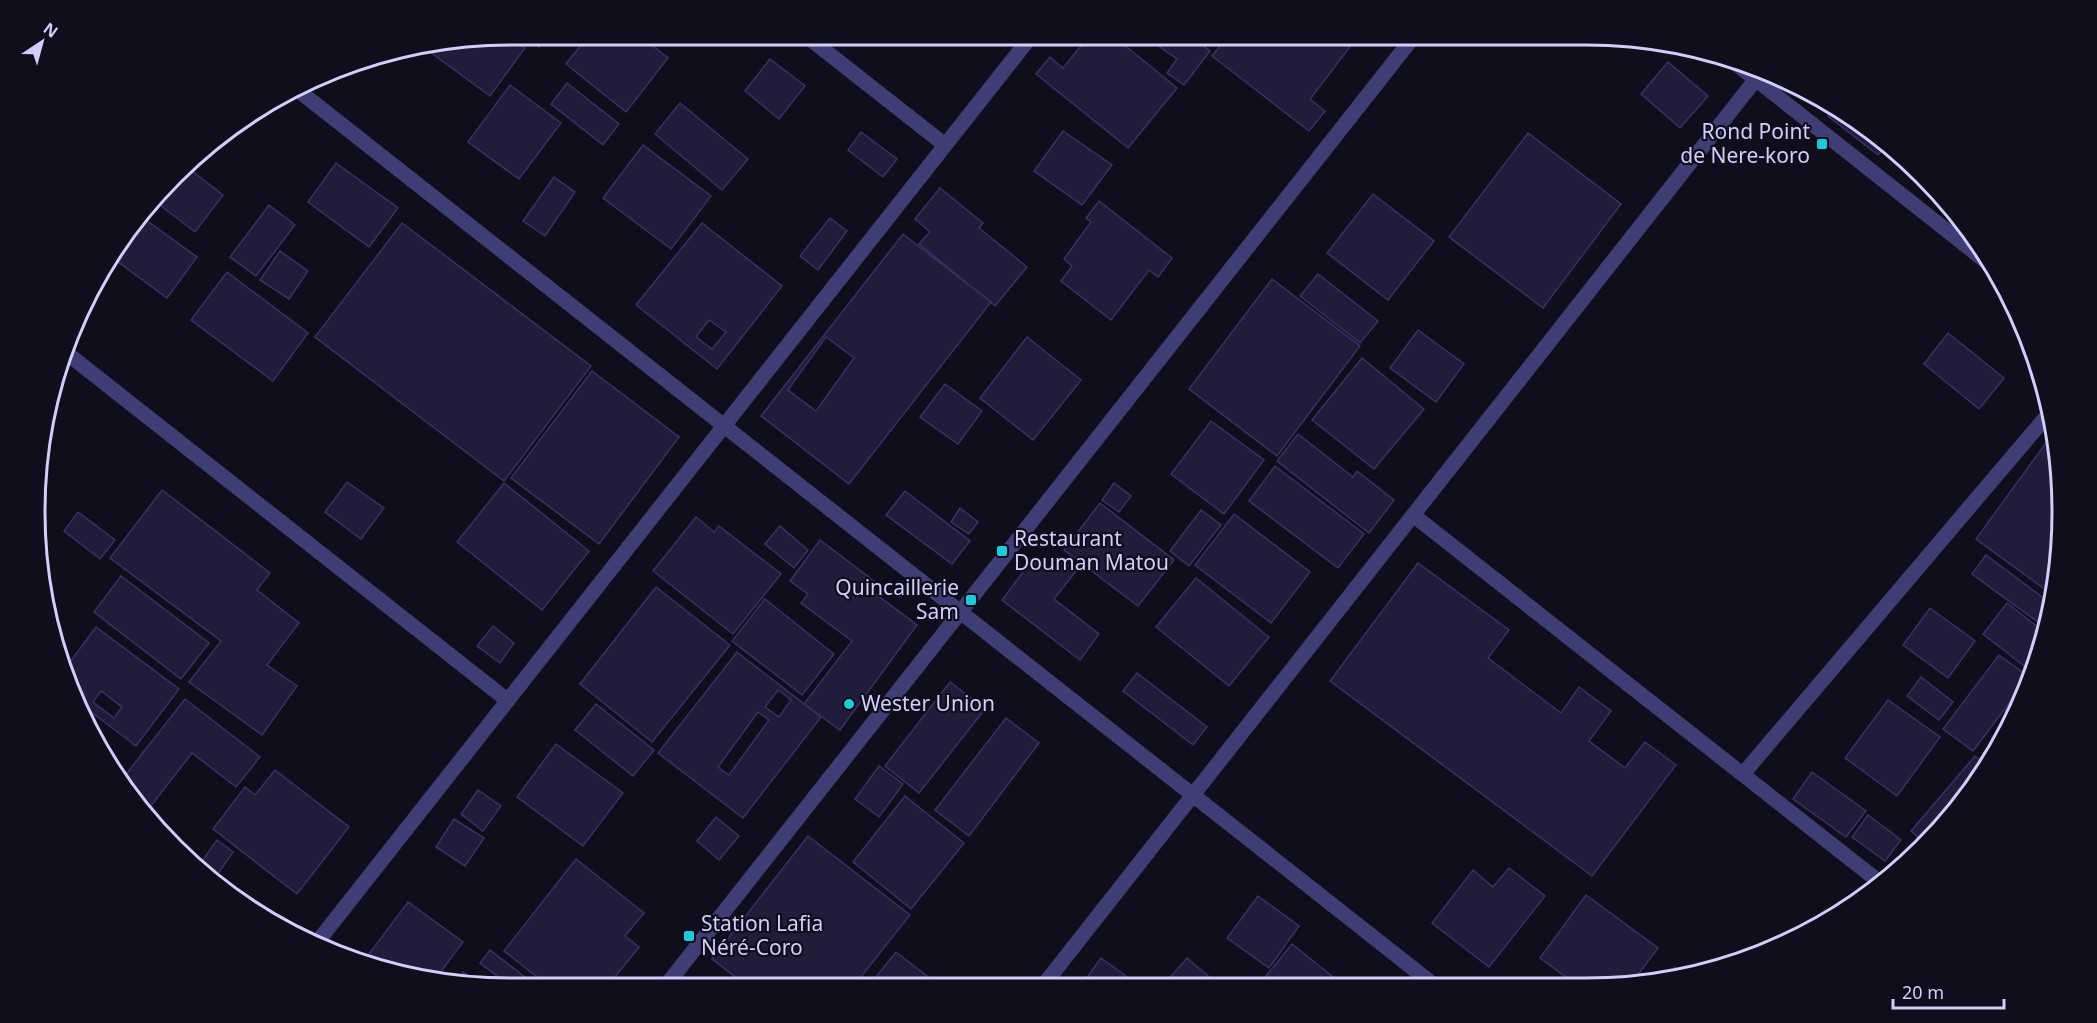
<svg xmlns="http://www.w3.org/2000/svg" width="2097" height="1023" font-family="'Noto Sans',sans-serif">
	<rect width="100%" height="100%" fill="#100e1c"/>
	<g fill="#211c3a" stroke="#393164" stroke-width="1.5" fill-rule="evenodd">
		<path d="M508 35 525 48 490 96 426 49Z"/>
		<path d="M522 35H548L539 47Z"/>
		<path d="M589 35H639L668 58 626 112 566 64Z"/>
		<path d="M1090 35H1112L1177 88 1128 148 1036 74 1050 57 1063 68Z"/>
		<path d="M1143 35H1188L1210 51 1184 85 1167 73 1177 59Z"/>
		<path d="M1229 35H1359L1310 99 1325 111 1309 131 1212 56Z"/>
		<path d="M770 59 805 86 779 119 745 91Z"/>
		<path d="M1668 62 1708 96 1680 128 1641 94Z"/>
		<path d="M567 83 619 124 603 145 551 104Z"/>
		<path d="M510 85 561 123 519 179 468 142Z"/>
		<path d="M680 103 748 159 722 190 655 134Z"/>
		<path d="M1835 107 1851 115 1887 145 1878 155 1828 116Z"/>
		<path d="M1063 131 1112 165 1082 205 1034 171Z"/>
		<path d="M861 132 897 159 883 177 848 150Z"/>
		<path d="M1528 133 1621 204 1543 308 1449 237Z"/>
		<path d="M643 145 711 196 671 249 603 198Z"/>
		<path d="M336 163 398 208 369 247 308 202Z"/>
		<path d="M188 168 223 195 195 232 156 202Z"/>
		<path d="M1923 174 1950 208 1917 182Z"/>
		<path d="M554 177 575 192 545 236 523 221Z"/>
		<path d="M940 188 983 223 979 228 1027 267 995 306 919 244 930 232 915 219Z"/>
		<path d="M1373 194 1434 241 1388 300 1327 253Z"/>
		<path d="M1099 201 1172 258 1158 277 1149 270 1111 320 1061 281 1072 266 1064 259 1091 222 1086 218Z"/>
		<path d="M269 205 295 225 256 276 230 257Z"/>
		<path d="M142 217 197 257 167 298 110 256 115 247Z"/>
		<path d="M830 218 847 231 818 270 800 256Z"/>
		<path d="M402 223 591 366 504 481 315 337Z"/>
		<path d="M702 223 782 286 717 369 636 305ZM709 320 726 332 712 349 696 337Z"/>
		<path d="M903 234 991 302 849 484 761 416ZM826 337 854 358 816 411 788 390Z"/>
		<path d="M280 251 308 271 289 299 260 280Z"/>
		<path d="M227 272 308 333 273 381 191 320Z"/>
		<path d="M1318 274 1378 321 1360 343 1300 296Z"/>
		<path d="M1272 279 1360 346 1277 456 1189 389Z"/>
		<path d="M1418 330 1464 364 1436 402 1390 368Z"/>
		<path d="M1948 333 2004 378 1979 409 1924 364Z"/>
		<path d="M1027 337 1081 380 1033 440 980 398Z"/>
		<path d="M1362 358 1424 409 1374 469 1312 420Z"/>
		<path d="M592 371 679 437 599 544 511 478Z"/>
		<path d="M945 384 982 411 958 444 920 417Z"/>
		<path d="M1211 421 1264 460 1224 514 1171 474Z"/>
		<path d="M1298 434 1353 477 1357 471 1394 500 1369 533 1277 461Z"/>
		<path d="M2051 436 2055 439 2062 512 2054 596 1976 539Z"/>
		<path d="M1275 466 1364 534 1338 568 1249 501Z"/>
		<path d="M347 482 384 508 361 539 325 512Z"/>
		<path d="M504 483 589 551 542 610 457 542Z"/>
		<path d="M1114 483 1131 496 1119 512 1102 500Z"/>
		<path d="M162 490 270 573 257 590 299 623 267 665 297 686 262 735 189 682 221 641 110 558Z"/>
		<path d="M905 491 970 541 952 564 886 515Z"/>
		<path d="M1100 503 1174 560 1138 606 1064 550Z"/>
		<path d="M960 508 978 522 969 534 951 522Z"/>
		<path d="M1201 510 1221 525 1189 566 1170 551Z"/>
		<path d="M78 512 115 540 100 559 64 531Z"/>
		<path d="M1234 514 1310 572 1271 623 1195 565Z"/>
		<path d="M696 517 714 532 719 526 781 574 733 634 653 571Z"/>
		<path d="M780 526 808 550 794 568 765 544Z"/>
		<path d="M820 540 874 581 869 589 917 625 840 730 804 704 852 641 801 603 808 594 790 581Z"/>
		<path d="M1986 555 2053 605 2046 628 1972 574Z"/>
		<path d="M1057 556 1076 571 1054 599 1099 634 1080 660 1002 600 1032 560 1046 571Z"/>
		<path d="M1418 563 1509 630 1488 658 1561 713 1579 687 1611 711 1589 741 1625 768 1645 742 1676 765 1592 876 1330 681Z"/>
		<path d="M121 576 209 643 181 679 94 612Z"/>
		<path d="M1196 578 1269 637 1229 686 1156 627Z"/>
		<path d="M656 587 730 645 652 742 580 684Z"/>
		<path d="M765 599 834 654 802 695 732 641Z"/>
		<path d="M2007 603 2045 633 2033 673 1983 634Z"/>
		<path d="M1930 608 1975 641 1948 678 1903 645Z"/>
		<path d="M493 626 514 643 500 663 477 646Z"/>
		<path d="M96 627 179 689 136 746 77 701 67 666ZM101 691 122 707 114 718 93 702Z"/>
		<path d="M737 652 821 717 743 818 658 753ZM778 690 791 700 779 717 765 707ZM758 712 769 720 729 775 718 767Z"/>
		<path d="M1999 655 2029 677 1973 751 1943 729Z"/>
		<path d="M1137 673 1207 727 1193 745 1123 691Z"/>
		<path d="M1921 677 1953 702 1939 720 1907 696Z"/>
		<path d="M950 682 985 709 919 793 885 766Z"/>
		<path d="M185 699 260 757 236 787 192 753 147 811 123 778Z"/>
		<path d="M1888 700 1940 737 1897 796 1845 758Z"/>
		<path d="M596 704 654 750 633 776 575 730Z"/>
		<path d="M1006 718 1039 743 969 836 935 810Z"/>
		<path d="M556 744 623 793 583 846 517 797Z"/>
		<path d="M1975 756 1986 764 1964 802 1924 842 1911 831Z"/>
		<path d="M879 766 903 784 879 817 855 799Z"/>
		<path d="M275 770 349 827 297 894 213 829 245 787 255 795Z"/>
		<path d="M1812 772 1866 811 1846 837 1793 799Z"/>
		<path d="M478 790 501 806 483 831 461 814Z"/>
		<path d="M905 796 964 843 911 909 853 862Z"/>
		<path d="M1868 815 1901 840 1885 861 1852 837Z"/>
		<path d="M716 817 739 836 719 860 697 841Z"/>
		<path d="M454 819 484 838 465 866 436 847Z"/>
		<path d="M808 836 910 915 853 987 750 988 712 959Z"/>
		<path d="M168 839 197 860 194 865 174 849Z"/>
		<path d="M217 840 233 852 213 881 197 868Z"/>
		<path d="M576 859 644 913 625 936 639 947 606 988H551L504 951Z"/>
		<path d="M1509 868 1545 896 1489 967 1432 923 1473 870 1493 887Z"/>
		<path d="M1586 895 1658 948 1631 984 1577 985 1540 958Z"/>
		<path d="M1258 896 1299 926 1269 968 1227 938Z"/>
		<path d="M408 902 463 942 434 981 418 979 363 962Z"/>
		<path d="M1292 944 1343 985 1258 986Z"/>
		<path d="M490 950 539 988H513L480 963Z"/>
		<path d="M896 952 940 986 939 987H868Z"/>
		<path d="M1101 958 1137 984 1136 986H1081Z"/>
		<path d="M1187 958 1220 986H1163Z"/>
		<path d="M1675 967 1685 975 1664 980Z"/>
		<path d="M463 972 481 986 454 983Z"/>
		<path d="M722 978 734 988H714Z"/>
	</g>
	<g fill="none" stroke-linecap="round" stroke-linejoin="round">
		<g stroke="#3e3e75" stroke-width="15">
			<path d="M805 35 945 145"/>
			<path d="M1730 59 1993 267"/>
			<path d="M299 91 1434 985"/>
			<path d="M64 351 507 700"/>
			<path d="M1413 515 1882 884"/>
			<path d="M1743 774 2051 411"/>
			<path d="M315 945 1032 35"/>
			<path d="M1042 987 1756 79"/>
			<path d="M664 988 1415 35"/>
		</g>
	</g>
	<g fill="#1accd9" stroke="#100e1c" stroke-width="2">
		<rect x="1816" y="138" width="12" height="12" rx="3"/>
		<rect x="996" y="545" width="12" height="12" rx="3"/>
		<rect x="965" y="594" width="12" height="12" rx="3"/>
		<circle cx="849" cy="704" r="6"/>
		<rect x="683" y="930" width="12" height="12" rx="3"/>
	</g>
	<g text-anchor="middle" stroke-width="4.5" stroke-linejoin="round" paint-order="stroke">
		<g font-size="21" fill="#d2cef9" stroke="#100e1c" text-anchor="start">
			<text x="1810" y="139" text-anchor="end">Rond Point<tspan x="1810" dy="24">de Nere-koro</tspan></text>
			<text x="1014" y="546">Restaurant<tspan x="1014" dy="24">Douman Matou</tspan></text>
			<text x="959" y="595" text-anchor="end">Quincaillerie<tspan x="959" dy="24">Sam</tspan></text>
			<text x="861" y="711">Wester Union</text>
			<text x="701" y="931">Station Lafia<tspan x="701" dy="24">Néré-Coro</tspan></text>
		</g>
	</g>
	<path d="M0 0H2097V1023H0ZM511 45H1586A466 466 0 0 1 2052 511V512A466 466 0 0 1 1586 978H511A466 466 0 0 1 45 512V511A466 466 0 0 1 511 45Z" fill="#100e1c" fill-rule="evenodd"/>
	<path fill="none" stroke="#d2cef9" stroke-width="3" d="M511 45H1586A466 466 0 0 1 2052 511V512A466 466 0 0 1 1586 978H511A466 466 0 0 1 45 512V511A466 466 0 0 1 511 45Z"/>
	<g transform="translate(42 42) rotate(36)" stroke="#100e1c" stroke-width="4.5" paint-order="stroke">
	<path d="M0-4.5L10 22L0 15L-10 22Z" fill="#d2cef9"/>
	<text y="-9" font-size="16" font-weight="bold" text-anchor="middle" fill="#d2cef9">N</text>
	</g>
	<path d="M1893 999v9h111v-9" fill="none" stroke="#d2cef9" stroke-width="3"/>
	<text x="1902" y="999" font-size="18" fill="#d2cef9" stroke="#100e1c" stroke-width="4.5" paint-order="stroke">20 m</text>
</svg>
